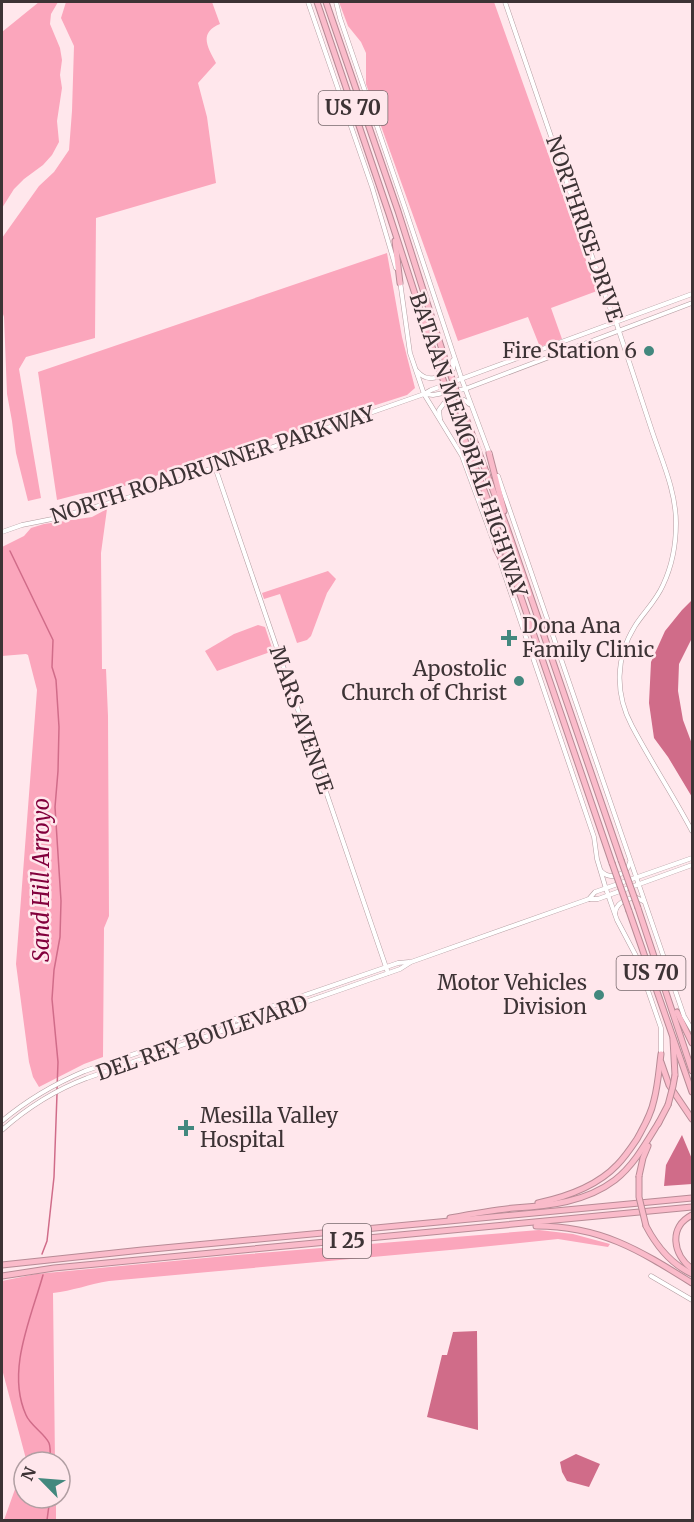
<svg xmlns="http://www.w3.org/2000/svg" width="694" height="1522" font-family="Merriweather,serif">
	<rect width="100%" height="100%" fill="#ffe7ec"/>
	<g fill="#fba6bc">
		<path d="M39 2H58L51 14 50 24 60 48 62 60 60 75 62 88 57 121 59 142 52 155 43 165 24 179 14 189 2 208V32Z"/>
		<path d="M66 2H212L220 24C198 33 208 48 216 63L198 83 207 117 216 183 96 218 95 338 26 357 19 369 41 498 28 501 16 453 12 421 7 394 4 317 2 311V238L39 186 54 172 69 150 72 111 74 46 61 18Z"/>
		<path d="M339 2H494L597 291 551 308 562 339 540 347 528 317 458 341 366 84V53L361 42 348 26Z"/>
		<path d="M387 253 402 337 415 388 407 395 118 488 80 494 57 500 38 372Z"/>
		<path d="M107 509 101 553 102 669H106L108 716 109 916 104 928 103 1057 84 1064 39 1087 33 1077 29 1062 16 964 37 690 28 655 26 654 2 656V547L24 536 31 528 44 524 92 517Z"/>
		<path d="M328 571 336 579 327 593 311 636 307 640 297 643 280 594 264 599 262 593Z"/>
		<path d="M258 625 265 627 273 651 217 671 205 651 234 634Z"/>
		<path d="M539 1230 573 1234 610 1244 608 1247 558 1239 461 1249 109 1281C90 1284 72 1291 53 1293L55 1462H25L26 1459 2 1369V1281L36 1274 237 1255Z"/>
		<path d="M24 1464V1498H56V1520H4Z"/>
	</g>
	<g fill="#d06c89">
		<path d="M692 600V638L679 664 678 691 683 720 692 744V797L668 757 654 738 649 703 651 662 665 631 682 610Z"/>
		<path d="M682 1135 692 1159V1184L664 1186 666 1165Z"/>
		<path d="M477 1331 478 1430 427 1417 442 1355H447L453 1332Z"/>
		<path d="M576 1454 600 1464 589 1487 567 1481 562 1472 560 1462Z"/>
	</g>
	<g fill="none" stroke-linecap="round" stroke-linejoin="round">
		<g stroke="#d06c89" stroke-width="1.5">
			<path d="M10 551 53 640 52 667 56 680 59 727 58 771 55 807 61 901 60 937 54 970 52 999 58 1062 57 1089"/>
			<path d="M42 1254 47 1241 54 1177 57 1094"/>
			<path d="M43 1275C31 1318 6 1371 26 1415 30 1425 45 1434 49 1443 51 1448 50 1457 50 1462"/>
			<path d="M47 1520 50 1498"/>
		</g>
		<g stroke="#b29ca0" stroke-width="5">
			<g id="secondary">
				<path d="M308 2 372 187 396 268"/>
				<path d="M336 2 340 18 405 208 462 380 490 455"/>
				<path d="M505 2 608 303 616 322C628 359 640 395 652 431 662 461 676 491 676 523 676 544 672 566 663 585 656 601 644 612 635 626 615 658 615 694 632 726 651 762 673 795 692 831"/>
				<path d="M400 281 410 353 424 394 462 456 497 551"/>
				<path d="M417 371C428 384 440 377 453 369V360"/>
				<path d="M425 394 433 395 465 389 692 303"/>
				<path d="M440 419 439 410 445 402C454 398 462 396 469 404"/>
				<path d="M215 467 388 973"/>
				<path d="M498 476 684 1016 692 1030"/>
				<path d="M2 532 22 525 52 519 127 498 424 394 431 390 692 294"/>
				<path d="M501 564 594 837 597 859 606 889 617 920 636 956 661 1028V1054"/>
				<path d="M601 871C611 881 627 875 630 862"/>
				<path d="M589 899 595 892 692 858"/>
				<path d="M615 913C617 902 625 900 635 897L643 901"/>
				<path d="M235 1019 244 1023 247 1018 263 1012 269 1008"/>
				<path d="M222 1030 225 1027 233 1024 234 1020"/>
				<path d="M2 1121C27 1100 54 1084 85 1071L398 963 409 962"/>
				<path d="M2 1130C27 1108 55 1090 87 1078L340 990 400 969 411 962 589 899H598L692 865"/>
				<path d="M651 1276 692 1300"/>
			</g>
		</g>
		<g stroke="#b88b96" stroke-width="7">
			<g id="highway">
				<path d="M317 2 389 214 437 362"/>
				<path d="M326 2 398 211 445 359"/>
				<path d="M395 241 400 283"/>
				<path d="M463 410 506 525 621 860"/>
				<path d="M455 414 487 498 612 863"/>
				<path d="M489 453 504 511"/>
				<path d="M496 549 513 582"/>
				<path d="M638 908 692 1071"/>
				<path d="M629 911 692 1092"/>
				<path d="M677 1012 692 1043"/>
				<path d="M673 1039 675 1075"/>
				<path d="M661 1062 669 1085 692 1119"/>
				<path d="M658 1124 668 1105"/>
				<path d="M639 1176 643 1158 648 1146"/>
				<path d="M538 1203C566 1197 597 1186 617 1165 625 1157 631 1148 637 1139 644 1126 651 1115 654 1100 658 1085 659 1069 661 1054"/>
				<path d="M692 1215C668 1227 673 1255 692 1269"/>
				<path d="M450 1218C471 1214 493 1210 514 1208 549 1206 586 1202 615 1180 634 1165 646 1143 659 1122"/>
				<path d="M536 1226C601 1226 639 1250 692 1283"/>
				<path d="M646 1226C657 1247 671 1264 692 1274"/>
				<path d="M2 1265 142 1250 692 1198"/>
				<path d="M2 1276 54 1268 692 1207"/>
			</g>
		</g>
		<use href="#secondary" stroke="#fff" stroke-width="4"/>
		<use href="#highway" stroke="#fabbca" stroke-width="5"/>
		<g stroke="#b88b96" stroke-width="7" stroke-linecap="butt">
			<g id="highway-bridge">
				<path d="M445 359 463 410"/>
				<path d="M437 362 455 414"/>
				<path d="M621 860 638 908"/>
				<path d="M612 863 629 911"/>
				<path d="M668 1105 673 1086 675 1075"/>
				<path d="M639 1176V1197L646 1226"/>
			</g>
		</g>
		<use href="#highway-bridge" stroke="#fabbca" stroke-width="5"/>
	</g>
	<g fill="#43887e" stroke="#ffe7ec" stroke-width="2">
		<circle cx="649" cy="351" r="6"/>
		<path d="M506 629h6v6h6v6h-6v6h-6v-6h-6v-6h6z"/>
		<circle cx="519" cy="681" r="6"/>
		<circle cx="599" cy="995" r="6"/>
		<path d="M183 1119h6v6h6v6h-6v6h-6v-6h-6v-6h6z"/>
	</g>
	<g text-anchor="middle" stroke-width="5" stroke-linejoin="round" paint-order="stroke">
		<g fill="#ffe7ec" stroke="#77696c" stroke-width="1.5">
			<rect x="318.5" y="91" width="69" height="34" rx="4.5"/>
			<rect x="616.5" y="956" width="69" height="34" rx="4.5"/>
			<rect x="323" y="1224" width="48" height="34" rx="4.5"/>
		</g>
		<g font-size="20" font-weight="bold" fill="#3d3335">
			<text x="353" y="115">US 70</text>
			<text x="651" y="980">US 70</text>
			<text x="347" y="1248">I 25</text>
		</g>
		<g font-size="21" fill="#3d3335" stroke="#ffe7ec">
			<text transform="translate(584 229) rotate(71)" y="7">NORTHRISE DRIVE</text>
			<text transform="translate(468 445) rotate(71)" y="7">BATAAN MEMORIAL HIGHWAY</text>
			<text transform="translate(213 465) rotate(-18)" y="7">NORTH ROADRUNNER PARKWAY</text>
			<text transform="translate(301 720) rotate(71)" y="7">MARS AVENUE</text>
			<text transform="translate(202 1038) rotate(-19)" y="7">DEL REY BOULEVARD</text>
		</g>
		<g font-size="21" fill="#3d3335" stroke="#ffe7ec" text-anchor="end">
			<text x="637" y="358">Fire Station 6</text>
			<text x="522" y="633" text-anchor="start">Dona Ana<tspan x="522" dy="24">Family Clinic</tspan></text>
			<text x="507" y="676">Apostolic<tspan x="507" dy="24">Church of Christ</tspan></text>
			<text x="587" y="990">Motor Vehicles<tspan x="587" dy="24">Division</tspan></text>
			<text x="200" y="1123" text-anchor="start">Mesilla Valley<tspan x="200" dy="24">Hospital</tspan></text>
		</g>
		<g font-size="22" font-style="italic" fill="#82003c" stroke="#ffe7ec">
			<text transform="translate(41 880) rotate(-90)" y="8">Sand Hill Arroyo</text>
		</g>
	</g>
	<rect width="694" height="1522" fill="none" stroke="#3d3335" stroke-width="6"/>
	<g transform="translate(42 1480) rotate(295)"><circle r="28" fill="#ffe7ec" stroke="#b19fa3" stroke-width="1.5"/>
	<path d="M0-4.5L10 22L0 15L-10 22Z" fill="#43887e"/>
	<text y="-9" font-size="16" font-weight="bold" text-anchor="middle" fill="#3d3335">N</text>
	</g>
</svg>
